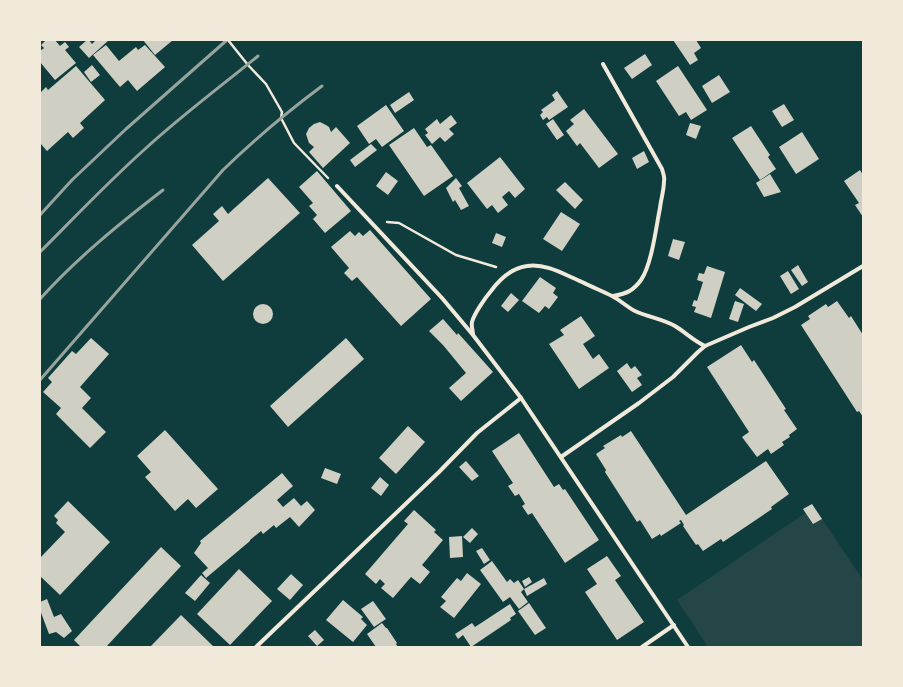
<svg xmlns="http://www.w3.org/2000/svg" width="903" height="687" font-family="'Alegreya Sans',sans-serif">
	<rect width="100%" height="100%" fill="#0f3d3e"/>
	<path fill="#244646" d="M814 507 863 580V647H708L677 600Z"/>
	<g fill="#cfcfc3">
		<path d="M46 40H55L60 46 65 42 69 47 65 50 76 63 55 80 40 62V51L44 48 41 45Z"/>
		<path d="M87 40H89L92 44 96 40H109L89 58 79 47Z"/>
		<path d="M143 40H173L155 55Z"/>
		<path d="M673 40H696L701 48 694 53 698 60 690 65Z"/>
		<path d="M106 45 119 61 136 47 138 50 145 45 165 67 137 91 128 80 120 87 93 55Z"/>
		<path d="M645 54 652 65 632 79 624 68Z"/>
		<path d="M92 65 100 75 91 82 84 72Z"/>
		<path d="M76 66 105 100 80 123 84 128 73 138 68 132 47 151 40 143V93L46 87 48 90Z"/>
		<path d="M678 66 707 110 691 120 686 112 679 116 656 81Z"/>
		<path d="M719 75 730 92 712 103 702 86Z"/>
		<path d="M557 91 568 107 549 120 547 117 543 120 540 115 543 112 541 110 555 100 552 95Z"/>
		<path d="M409 92 414 100 395 113 390 105Z"/>
		<path d="M784 104 794 120 782 127 772 111Z"/>
		<path d="M386 105 404 131 382 147 376 139 369 144 357 126Z"/>
		<path d="M584 109 618 154 599 168 580 143 577 146 566 131 574 124 570 120Z"/>
		<path d="M451 115 457 123 449 129 454 134 445 142 440 137 432 144 425 135 428 133 425 129 437 119 440 124Z"/>
		<path d="M553 119 564 135 557 140 546 124Z"/>
		<path d="M320 122 326 125 329 127 331 132 336 127 350 143 323 168 309 152 314 147 309 143 306 134 309 128 314 124Z"/>
		<path d="M690 123 701 126 696 139 686 135Z"/>
		<path d="M751 126 770 155 768 157 776 169 760 180 732 138Z"/>
		<path d="M414 128 427 147 431 145 453 176 424 196 389 145Z"/>
		<path d="M802 132 819 159 796 174 779 147Z"/>
		<path d="M371 144 377 150 355 167 350 160Z"/>
		<path d="M644 151 649 162 637 169 632 158Z"/>
		<path d="M500 157 525 189 515 198 509 191 502 197 508 205 498 213 492 205 487 209 467 183Z"/>
		<path d="M860 170 863 175V217L855 205 859 203 844 181Z"/>
		<path d="M317 171 351 211 325 233 313 219 317 215 309 206 313 203 299 187Z"/>
		<path d="M386 172 398 181 388 195 376 186Z"/>
		<path d="M770 174 781 192 764 197 756 183Z"/>
		<path d="M268 178 300 213 223 281 192 245 219 221 213 214 222 206 228 214Z"/>
		<path d="M456 178 462 186 459 188 469 206 461 210 455 200 453 202 446 188Z"/>
		<path d="M565 182 583 200 575 209 556 190Z"/>
		<path d="M561 212 580 224 562 251 543 239Z"/>
		<path d="M370 230 431 299 401 326 357 277 352 281 344 273 349 268 331 247 350 231 355 236 359 232 363 236Z"/>
		<path d="M496 233 506 237 502 247 492 243Z"/>
		<path d="M673 239 685 242 679 260 668 256Z"/>
		<path d="M798 265 808 282 802 286 791 270Z"/>
		<path d="M707 266 725 272 711 318 694 312 696 307 692 306 694 300 697 301 703 282 697 280 699 273 704 274Z"/>
		<path d="M788 271 799 289 791 294 780 276Z"/>
		<path d="M540 277 556 288 553 293 558 297 549 309 545 306 539 313 522 301Z"/>
		<path d="M740 288 762 304 756 311 735 295Z"/>
		<path d="M511 293 519 300 508 312 501 306Z"/>
		<path d="M735 301 744 304 738 322 729 319Z"/>
		<path d="M837 301 849 318 851 316 863 335V417L859 411 857 412 801 325 810 319 808 316 826 304 828 307Z"/>
		<circle cx="263" cy="314" r="10"/>
		<path d="M581 316 595 336 583 344 593 359 599 354 609 368 579 389 549 344 564 335 560 330Z"/>
		<path d="M443 319 457 335 458 333 493 372 461 401 449 388 466 373 443 345 429 331Z"/>
		<path d="M91 338 109 354 80 387 91 398 82 408 106 432 90 448 56 414 61 408 43 392 52 382 48 378 72 351 76 354Z"/>
		<path d="M346 338 364 359 288 427 270 406Z"/>
		<path d="M741 345 752 362 754 360 786 409 784 410 797 429 789 435 790 437 782 442 784 445 771 454 768 449 757 457 742 437 749 432 707 367Z"/>
		<path d="M627 363 631 369 635 366 642 375 637 378 642 385 632 392 617 371Z"/>
		<path d="M408 426 425 442 396 474 379 458Z"/>
		<path d="M165 430 218 489 196 508 188 499 175 511 145 477 151 472 137 456Z"/>
		<path d="M631 431 686 515 766 461 789 494 771 507 772 509 723 542 721 539 703 551 698 544 696 545 683 526 684 525 681 520 679 521 681 523 661 536 660 534 652 539 640 520 637 522 605 472 606 470 596 454 605 448 603 446 621 435 622 437Z"/>
		<path d="M519 433 554 487 559 484 563 490 565 489 599 540 565 563 532 513 528 515 522 506 525 504 519 494 515 496 508 486 513 483 492 451Z"/>
		<path d="M466 461 479 476 472 481 459 467Z"/>
		<path d="M325 468 341 474 337 484 321 478Z"/>
		<path d="M282 473 293 486 277 500 283 507 294 498 301 506 307 501 315 510 299 527 290 517 276 528 274 525 263 534 261 531 250 540V541L206 578 202 573 208 568 194 553 201 543 200 541Z"/>
		<path d="M380 477 389 485 381 496 371 488Z"/>
		<path d="M68 501 110 542 60 595 40 576V558L65 532 56 523 58 520 54 516Z"/>
		<path d="M812 504 822 519 813 524 803 509Z"/>
		<path d="M414 510 436 530 434 532 443 540 422 565 430 572 420 584 411 577 393 598 381 588 385 584 380 579 376 584 365 574 408 524 404 521Z"/>
		<path d="M472 528 478 534 470 543 463 537Z"/>
		<path d="M462 536 463 557 450 558 449 537Z"/>
		<path d="M161 547 181 566 106 647H81L74 640Z"/>
		<path d="M482 548 490 560 484 564 476 551Z"/>
		<path d="M607 556 621 576 615 580 644 622 617 640 585 592 597 584 587 569Z"/>
		<path d="M492 561 507 582 510 579 514 583 518 580 524 589 521 592 528 602 519 609 510 597 503 602 480 570Z"/>
		<path d="M239 569 272 601 230 645 197 614Z"/>
		<path d="M467 573 481 584 454 618 440 607 446 601 441 597 457 578 461 581Z"/>
		<path d="M291 574 303 585 290 600 277 589Z"/>
		<path d="M201 575 210 583 195 601 185 593Z"/>
		<path d="M529 577 532 582 525 587 522 581Z"/>
		<path d="M544 578 547 584 527 596 524 589Z"/>
		<path d="M47 599 54 617 61 614 72 631 64 638 56 632 49 634 40 610V602Z"/>
		<path d="M343 600 363 617 361 619 367 625 353 642 326 620Z"/>
		<path d="M373 601 386 619 374 627 361 609Z"/>
		<path d="M529 603 546 628 535 635 518 611Z"/>
		<path d="M510 604 516 614 510 618 511 620 471 647 463 635 458 639 455 634 472 623 475 627Z"/>
		<path d="M181 615 214 647H150Z"/>
		<path d="M382 623 386 628H387L397 643 396 644 398 647H376L367 634Z"/>
		<path d="M315 630 324 640 317 646 308 636Z"/>
	</g>
	<g fill="none" stroke-linecap="round" stroke-linejoin="round">
		<g stroke="#f1e9da" stroke-width="2.5">
			<path d="M228 40 248 65 266 84 282 112 281 118 294 143 328 178"/>
			<path d="M387 222 399 223 456 255 496 267"/>
		</g>
		<g stroke="#f1e9da" stroke-width="4">
			<path d="M603 64 662 169C663 173 665 177 664 181 664 190 661 199 660 208 656 227 652 264 641 280 633 291 626 294 613 296"/>
			<path d="M337 186 442 298 473 335 521 398 688 647"/>
			<path d="M473 334C473 331 471 326 472 322 474 314 485 298 491 291 500 279 511 268 527 266 546 263 565 275 582 282 592 287 602 291 612 296 620 300 627 307 635 311 648 317 662 319 675 326 685 332 694 341 705 346"/>
			<path d="M561 457 639 403 673 377 698 352 705 346 749 327 773 318 795 307 863 266"/>
			<path d="M256 647 439 472 477 433 521 398"/>
			<path d="M642 647 674 625"/>
		</g>
		<g stroke="#97a49c" stroke-width="3">
			<path d="M40 215 72 180 126 129 227 40"/>
			<path d="M40 252C74 218 108 182 145 149 181 116 220 87 258 56"/>
			<path d="M40 299C77 258 119 224 163 190"/>
			<path d="M40 380 223 170C254 140 287 112 322 86"/>
		</g>
	</g>
	<rect width="903" height="687" fill="none" stroke="#f1e9da" stroke-width="82"/>
</svg>
